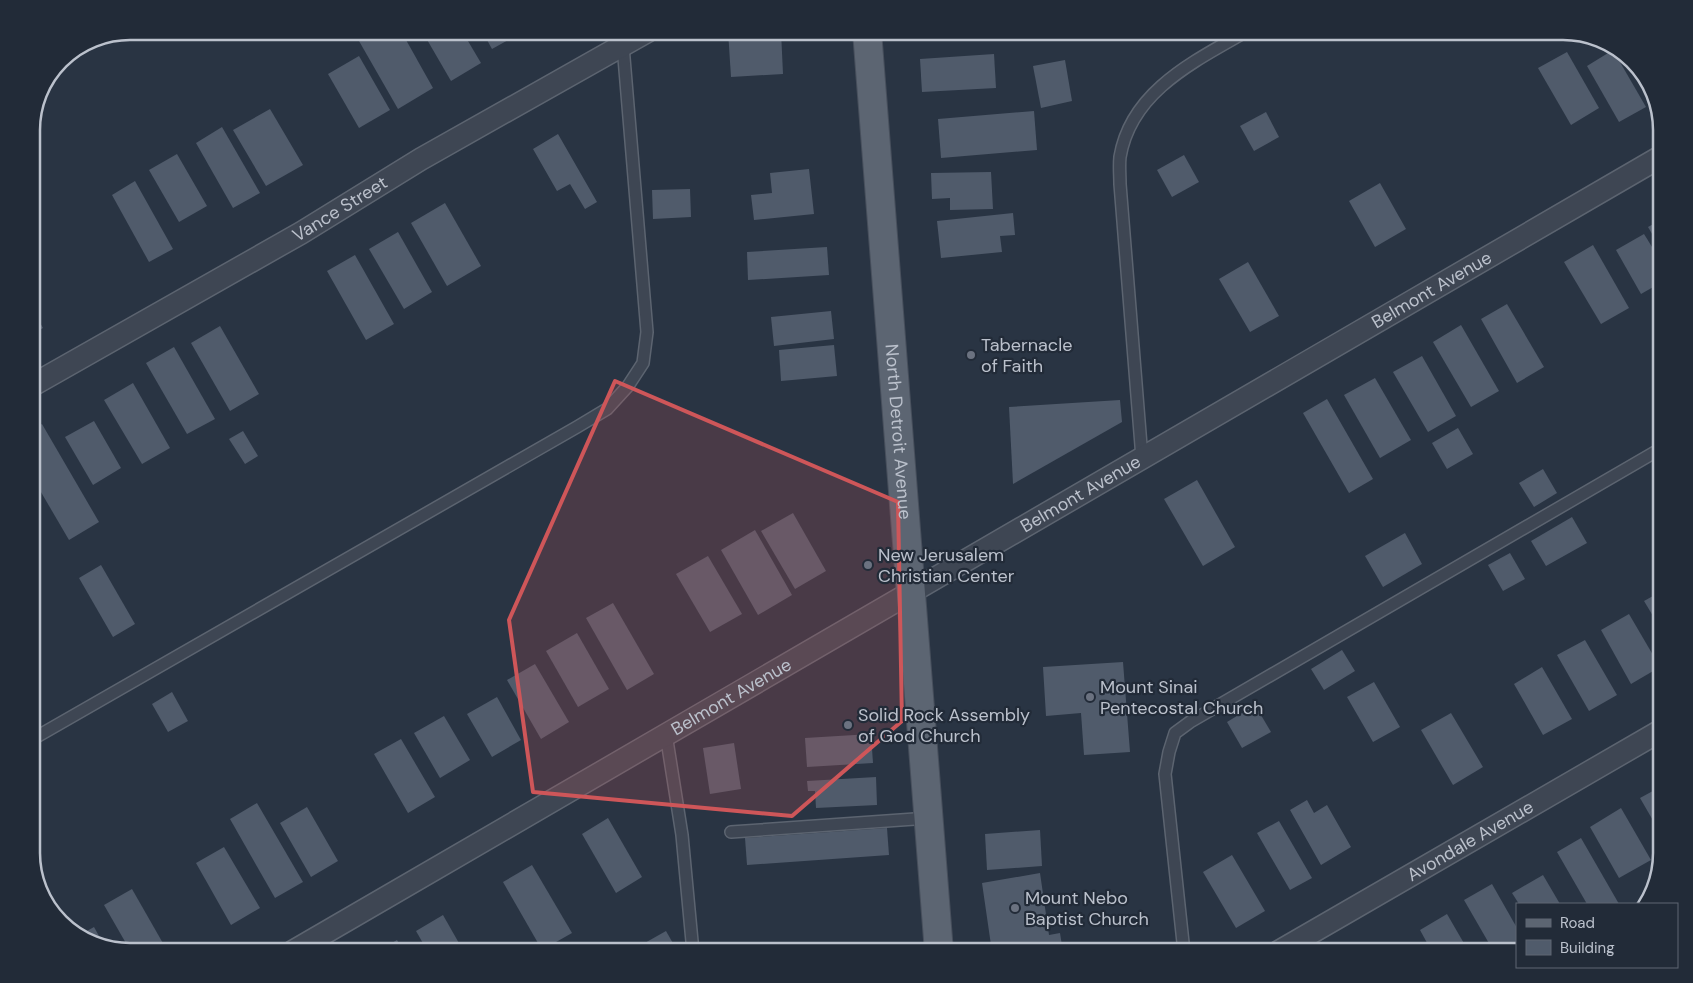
<svg xmlns="http://www.w3.org/2000/svg" width="1693" height="983" font-family="'DM Sans',sans-serif">
	<rect width="100%" height="100%" fill="#293443"/>
	<g fill="#505b6b">
		<path d="M376 31H401L433 88 398 109 359 41Z"/>
		<path d="M422 31H462L481 63 451 81Z"/>
		<path d="M482 31H520L521 33 492 49Z"/>
		<path d="M728 31H781L783 74 731 77Z"/>
		<path d="M916 31H972V36L917 41Z"/>
		<path d="M1613 50 1646 107 1619 122 1587 66Z"/>
		<path d="M1567 52 1599 108 1571 125 1538 68Z"/>
		<path d="M994 54 996 88 922 92 920 59Z"/>
		<path d="M359 56 390 110 359 128 328 74Z"/>
		<path d="M1065 60 1072 101 1041 108 1033 66Z"/>
		<path d="M270 109 303 165 266 186 233 130Z"/>
		<path d="M1034 111 1037 150 941 158 938 119Z"/>
		<path d="M1266 112 1279 137 1254 151 1240 126Z"/>
		<path d="M222 127 260 193 233 208 196 143Z"/>
		<path d="M558 134 597 202 585 209 570 184 557 191 533 149Z"/>
		<path d="M177 154 207 206 179 222 149 170Z"/>
		<path d="M1184 155 1199 182 1172 197 1157 170Z"/>
		<path d="M809 169 814 214 754 220 751 195 772 193 770 173Z"/>
		<path d="M991 172 993 209 950 210V198L932 199 931 173Z"/>
		<path d="M135 181 173 249 149 262 112 195Z"/>
		<path d="M1380 183 1406 229 1375 247 1349 201Z"/>
		<path d="M690 189 691 217 653 219 652 190Z"/>
		<path d="M445 203 481 266 447 286 411 223Z"/>
		<path d="M1013 213 1015 235 1000 236 1002 252 941 258 937 221Z"/>
		<path d="M1662 219V251L1648 227Z"/>
		<path d="M398 232 432 292 404 309 369 249Z"/>
		<path d="M1644 234 1662 263V282L1641 294 1616 250Z"/>
		<path d="M1593 245 1629 308 1601 324 1564 262Z"/>
		<path d="M827 247 829 275 748 280 747 252Z"/>
		<path d="M355 255 394 324 366 340 327 271Z"/>
		<path d="M1248 262 1279 316 1250 332 1219 279Z"/>
		<path d="M1507 304 1544 367 1517 383 1481 319Z"/>
		<path d="M31 307 43 328 31 335Z"/>
		<path d="M831 311 834 339 774 346 771 317Z"/>
		<path d="M1461 325 1499 391 1471 407 1433 342Z"/>
		<path d="M220 326 259 394 230 411 191 343Z"/>
		<path d="M834 345 837 376 781 381 779 350Z"/>
		<path d="M174 347 215 419 187 434 146 363Z"/>
		<path d="M1422 356 1456 416 1428 432 1393 372Z"/>
		<path d="M1375 378 1411 440 1380 458 1344 395Z"/>
		<path d="M133 383 170 448 142 464 104 400Z"/>
		<path d="M1327 399 1373 479 1349 493 1303 413Z"/>
		<path d="M1120 400 1122 422 1013 484 1009 407Z"/>
		<path d="M94 421 121 468 93 485 65 437Z"/>
		<path d="M42 424 99 522 69 540 31 475V430Z"/>
		<path d="M1458 428 1473 454 1447 469 1432 443Z"/>
		<path d="M243 431 258 456 245 464 229 439Z"/>
		<path d="M1543 469 1557 493 1534 507 1519 483Z"/>
		<path d="M1197 480 1235 547 1203 566 1164 499Z"/>
		<path d="M793 513 826 571 795 589 761 531Z"/>
		<path d="M1572 517 1587 543 1546 566 1531 541Z"/>
		<path d="M755 530 792 595 758 615 721 550Z"/>
		<path d="M1405 533 1422 564 1383 587 1365 556Z"/>
		<path d="M1510 553 1525 579 1503 591 1488 565Z"/>
		<path d="M708 556 742 614 710 632 676 574Z"/>
		<path d="M101 565 135 624 113 637 79 578Z"/>
		<path d="M1662 591V631L1644 601Z"/>
		<path d="M613 603 654 674 627 690 586 618Z"/>
		<path d="M1629 614 1660 667 1631 684 1601 630Z"/>
		<path d="M577 633 609 689 578 707 546 651Z"/>
		<path d="M1585 640 1617 695 1589 711 1557 655Z"/>
		<path d="M1342 650 1355 671 1324 690 1311 669Z"/>
		<path d="M1123 662 1130 752 1084 755 1081 713 1046 716 1043 667Z"/>
		<path d="M535 664 569 722 541 739 507 680Z"/>
		<path d="M1542 667 1572 719 1543 735 1514 684Z"/>
		<path d="M1374 682 1400 727 1373 742 1347 697Z"/>
		<path d="M172 692 188 721 168 732 152 704Z"/>
		<path d="M497 697 521 740 492 757 467 714Z"/>
		<path d="M1255 705 1271 732 1242 748 1227 722Z"/>
		<path d="M1451 713 1483 767 1453 785 1421 730Z"/>
		<path d="M444 716 470 760 440 778 414 733Z"/>
		<path d="M871 734 873 763 807 767 805 738Z"/>
		<path d="M401 739 435 797 408 813 374 754Z"/>
		<path d="M734 743 741 789 710 794 703 748Z"/>
		<path d="M876 777 877 805 816 808 815 791H808L807 781Z"/>
		<path d="M1662 786V836L1640 798Z"/>
		<path d="M1307 800 1314 813 1327 805 1351 847 1321 865 1290 810Z"/>
		<path d="M257 803 303 882 275 898 230 819Z"/>
		<path d="M307 807 338 861 311 877 280 823Z"/>
		<path d="M1621 808 1651 860 1619 878 1590 827Z"/>
		<path d="M608 818 642 877 616 893 582 834Z"/>
		<path d="M1279 821 1312 878 1290 890 1257 833Z"/>
		<path d="M887 828 889 855 747 865 745 838Z"/>
		<path d="M1040 830 1042 866 987 870 985 834Z"/>
		<path d="M1581 838 1619 904H1587L1557 852Z"/>
		<path d="M224 847 260 908 231 925 196 863Z"/>
		<path d="M1232 855 1265 911 1236 928 1203 872Z"/>
		<path d="M532 865 572 933 542 950 503 882Z"/>
		<path d="M1040 873 1049 935 1060 933 1063 952H992L982 883Z"/>
		<path d="M1543 875 1560 904H1519L1512 893Z"/>
		<path d="M1492 884 1517 928V952H1494L1464 900Z"/>
		<path d="M132 889 168 952H131L104 905Z"/>
		<path d="M1447 914 1469 952H1432L1420 930Z"/>
		<path d="M443 915 464 952H428L416 931Z"/>
		<path d="M94 927 104 945 81 939 78 936Z"/>
		<path d="M666 931 678 952H648L643 944Z"/>
		<path d="M397 940 404 952H376Z"/>
	</g>
	<g fill="none" stroke-linecap="round" stroke-linejoin="round">
		<g stroke="#5c6470" stroke-width="14">
			<g id="lane">
				<path d="M1142 458 1120 184C1120 175 1119 166 1120 157 1131 91 1195 61 1247 31"/>
				<path d="M666 734 682 835 693 952"/>
				<path d="M31 740 577 427 607 409 628 386 643 363 647 332 623 46"/>
				<path d="M731 832 929 818"/>
				<path d="M1184 952 1165 774 1169 752 1175 733 1190 722 1662 448"/>
			</g>
		</g>
		<g stroke="#5c6470" stroke-width="24">
			<g id="street">
				<path id="s1" d="M31 386 301 233 421 159 648 31"/>
				<path id="s2" d="M292 952 1662 156"/>
				<path id="s3" d="M1278 952 1662 730"/>
			</g>
		</g>
		<g stroke="#474f5c" stroke-width="30">
			<g id="primary">
				<path id="s4" d="M867 31 939 952"/>
			</g>
		</g>
		<use href="#lane" stroke="#3e4653" stroke-width="11"/>
		<use href="#street" stroke="#3e4653" stroke-width="21"/>
		<use href="#primary" stroke="#5c6572" stroke-width="28"/>
	</g>
	<path fill="#ce5659" fill-opacity="0.2" stroke="#ce5659" stroke-width="4" stroke-linejoin="round" d="M615 381 898 502 902 721 792 816 533 792 509 620Z"/>
	<g fill="#6b7280" stroke="#222b38" stroke-width="2">
		<circle cx="971" cy="355" r="5"/>
		<circle cx="868" cy="565" r="5"/>
		<circle cx="1090" cy="697" r="5"/>
		<circle cx="848" cy="725" r="5"/>
		<circle cx="1015" cy="908" r="5"/>
	</g>
	<g text-anchor="middle" stroke-width="4.5" stroke-linejoin="round" paint-order="stroke">
		<g font-size="18" fill="#bbc1cc" stroke="#222b38">
			<text dy="6" stroke="none"><textPath href="#s1" startOffset="356">Vance Street</textPath></text>
			<text dy="6" stroke="none"><textPath href="#s2" startOffset="1318">Belmont Avenue</textPath></text>
			<text dy="6" stroke="none"><textPath href="#s4" startOffset="402">North Detroit Avenue</textPath></text>
			<text dy="6" stroke="none"><textPath href="#s2" startOffset="912">Belmont Avenue</textPath></text>
			<text dy="6" stroke="none"><textPath href="#s2" startOffset="508">Belmont Avenue</textPath></text>
			<text dy="6" stroke="none"><textPath href="#s3" startOffset="222">Avondale Avenue</textPath></text>
		</g>
		<g font-size="18" fill="#bbc1cc" stroke="#222b38" text-anchor="start">
			<text x="981" y="351">Tabernacle<tspan x="981" dy="21">of Faith</tspan></text>
			<text x="878" y="561">New Jerusalem<tspan x="878" dy="21">Christian Center</tspan></text>
			<text x="1100" y="693">Mount Sinai<tspan x="1100" dy="21">Pentecostal Church</tspan></text>
			<text x="858" y="721">Solid Rock Assembly<tspan x="858" dy="21">of God Church</tspan></text>
			<text x="1025" y="904">Mount Nebo<tspan x="1025" dy="21">Baptist Church</tspan></text>
		</g>
	</g>
	<path d="M0 0H1693V983H0ZM130 40H1563A90 90 0 0 1 1653 130V853A90 90 0 0 1 1563 943H130A90 90 0 0 1 40 853V130A90 90 0 0 1 130 40Z" fill="#222b38" fill-rule="evenodd"/>
	<path fill="none" stroke="#bbc1cc" stroke-width="2.5" d="M130 40H1563A90 90 0 0 1 1653 130V853A90 90 0 0 1 1563 943H130A90 90 0 0 1 40 853V130A90 90 0 0 1 130 40Z"/>
	<rect x="1516" y="903" width="162" height="65" fill="#222b38" stroke="#5f6773"/>
	<rect x="1526" y="919" width="25" height="8" fill="#5c6572" stroke="#5f6773"/>
	<text x="1560" y="928" font-size="15" fill="#bbc1cc">Road</text>
	<rect x="1526" y="940" width="25" height="15" fill="#505b6b" stroke="#5f6773"/>
	<text x="1560" y="953" font-size="15" fill="#bbc1cc">Building</text>
</svg>
